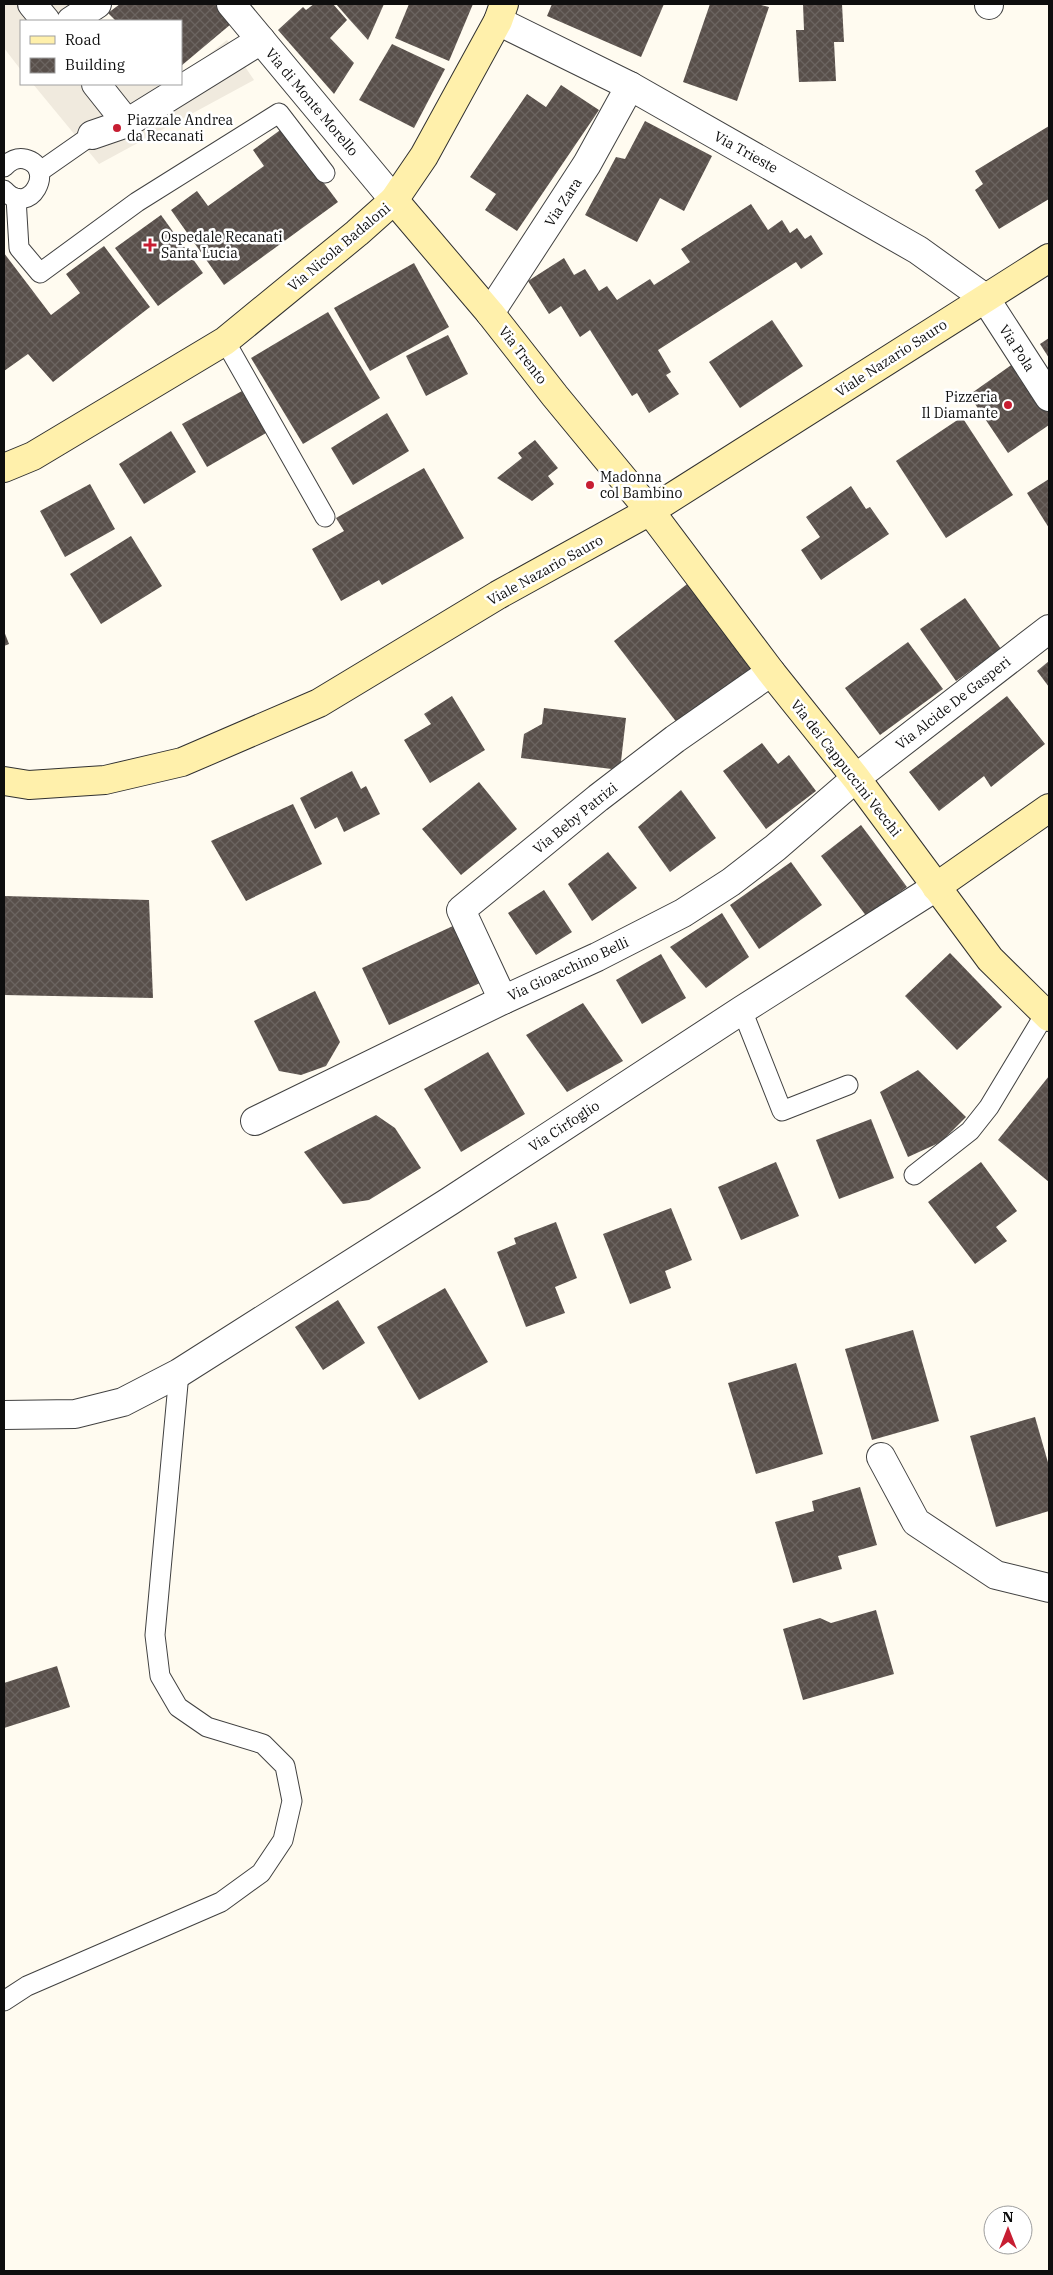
<svg xmlns="http://www.w3.org/2000/svg" width="1053" height="2275" font-family="'IBM Plex Serif',serif">
	<defs>
		<pattern id="building-cross-hatch" width="8" height="8" patternUnits="userSpaceOnUse" patternTransform="scale(1.25)"><rect width="8" height="8" fill="#584f4a"/><path d="M0 0l8 8M0 8l8-8" fill="none" stroke="#6b6460"/></pattern>
	</defs>
	<rect width="100%" height="100%" fill="#fffbf0"/>
	<g fill="#f0eade">
		<path d="M4 4H79L96 21H21V70L4 48Z"/>
		<path d="M227 40 254 80 99 164 33 84H156L163 91Z"/>
	</g>
	<g fill="url(#building-cross-hatch)">
		<path d="M120 4H223L237 19 181 66V21H116L108 13Z"/>
		<path d="M314 4H333L347 20 330 38 354 63 334 94 278 30 303 7 306 10Z"/>
		<path d="M336 4H384L368 40 349 19Z"/>
		<path d="M409 4H473L449 61 395 38Z"/>
		<path d="M552 4H664L641 57 547 16Z"/>
		<path d="M710 4H757L769 7 737 101 683 82Z"/>
		<path d="M803 4H842L844 42H834L836 81 799 82 796 30H804Z"/>
		<path d="M392 44 445 69 414 128 359 100Z"/>
		<path d="M561 85 599 110 517 231 485 210 496 194 470 177 527 94 546 107Z"/>
		<path d="M645 121 712 156 684 211 660 198 637 242 585 215 616 157 625 159Z"/>
		<path d="M1049 126V199L999 229 975 190 983 184 975 171Z"/>
		<path d="M283 128 338 202 224 285 171 210 197 191 208 206 264 166 253 150Z"/>
		<path d="M751 204 768 230 782 220 790 233 797 228 805 239 811 235 823 254 801 269 796 262 658 350 671 372 666 375 679 394 649 413 637 393 632 396 590 330 580 337 561 306 549 314 528 281 564 258 574 275 585 269 599 291 607 286 617 300 650 279 654 285 690 262 681 249Z"/>
		<path d="M161 215 203 273 158 306 115 248Z"/>
		<path d="M104 246 150 307 53 382 28 354 4 371V253L51 315 80 293 66 274Z"/>
		<path d="M414 263 449 327 370 371 334 308Z"/>
		<path d="M328 312 380 398 303 444 251 358Z"/>
		<path d="M772 320 803 366 740 408 709 362Z"/>
		<path d="M448 335 468 374 426 396 406 356Z"/>
		<path d="M1049 338V358L1040 344Z"/>
		<path d="M1017 361 1049 408V425L1008 453 969 395Z"/>
		<path d="M242 391 266 433 207 467 182 424Z"/>
		<path d="M387 413 409 451 353 485 331 448Z"/>
		<path d="M962 417 1013 495 946 538 896 461Z"/>
		<path d="M171 431 196 472 144 504 119 464Z"/>
		<path d="M535 440 558 468 548 476 554 484 532 501 497 478 522 458 518 453Z"/>
		<path d="M424 468 464 538 382 585 379 580 341 601 312 549 344 531 336 518Z"/>
		<path d="M1049 479V528L1027 493Z"/>
		<path d="M90 484 115 529 65 557 40 511Z"/>
		<path d="M851 486 866 509 870 507 889 534 821 580 801 550 820 537 806 517Z"/>
		<path d="M131 536 162 586 101 624 70 574Z"/>
		<path d="M691 581 759 668 681 728 614 641Z"/>
		<path d="M965 598 1001 649 956 681 920 629Z"/>
		<path d="M4 631 9 644 4 646Z"/>
		<path d="M908 642 943 689 880 735 845 688Z"/>
		<path d="M1049 661V687L1037 671Z"/>
		<path d="M452 696 485 750 430 783 404 740 431 724 424 714Z"/>
		<path d="M1007 696 1045 744 991 787 984 776 939 811 909 772Z"/>
		<path d="M544 708 626 718 620 770 521 758 524 734 542 724Z"/>
		<path d="M762 743 778 764 789 755 816 791 766 829 723 771Z"/>
		<path d="M352 771 361 789 366 786 380 814 344 832 337 817 315 829 300 798Z"/>
		<path d="M479 782 517 829 461 875 422 829Z"/>
		<path d="M681 790 716 838 670 872 638 827Z"/>
		<path d="M293 804 322 864 246 901 211 841Z"/>
		<path d="M861 825 907 887 867 917 821 856Z"/>
		<path d="M608 852 637 888 592 921 568 884Z"/>
		<path d="M791 862 822 905 759 949 730 905Z"/>
		<path d="M544 890 572 932 536 955 508 913Z"/>
		<path d="M4 896 149 900 153 998 4 995Z"/>
		<path d="M722 913 749 957 706 988 670 947Z"/>
		<path d="M453 926 480 983 389 1025 362 968Z"/>
		<path d="M950 953 1002 1007 957 1050 905 996Z"/>
		<path d="M661 954 686 998 642 1024 616 980Z"/>
		<path d="M315 991 340 1042 326 1066 301 1075 279 1071 254 1021Z"/>
		<path d="M583 1003 623 1061 567 1092 526 1035Z"/>
		<path d="M488 1052 525 1114 461 1152 424 1089Z"/>
		<path d="M918 1070 966 1117 941 1142 908 1157 880 1092Z"/>
		<path d="M1049 1076V1182L998 1140Z"/>
		<path d="M376 1115 395 1128 421 1168 369 1200 343 1204 304 1152Z"/>
		<path d="M871 1119 894 1178 839 1199 816 1140Z"/>
		<path d="M776 1162 799 1216 741 1240 718 1187Z"/>
		<path d="M981 1162 1017 1211 996 1227 1007 1241 975 1264 928 1202Z"/>
		<path d="M671 1208 692 1260 665 1271 671 1288 630 1304 603 1234Z"/>
		<path d="M556 1222 577 1278 555 1287 565 1313 526 1327 497 1252 516 1244 514 1238Z"/>
		<path d="M445 1288 488 1362 419 1400 377 1327Z"/>
		<path d="M338 1300 365 1343 323 1370 295 1327Z"/>
		<path d="M913 1330 939 1421 872 1440 845 1349Z"/>
		<path d="M796 1363 823 1454 756 1474 728 1383Z"/>
		<path d="M1035 1417 1049 1466V1511L996 1527 970 1436Z"/>
		<path d="M860 1487 877 1545 838 1556 842 1569 793 1583 775 1522 814 1511 812 1501Z"/>
		<path d="M876 1610 894 1674 803 1700 783 1629 820 1618 831 1623Z"/>
		<path d="M57 1666 70 1707 4 1728V1683Z"/>
	</g>
	<g fill="none" stroke-linecap="round" stroke-linejoin="round">
		<g stroke="#414141" stroke-width="21">
			<g id="lane">
				<path d="M4 167C10 161 16 157 25 159 57 167 30 219 4 190"/>
				<path d="M39 172 92 135"/>
				<path d="M16 198 19 248 40 273 137 202 279 113 325 173"/>
				<path d="M225 341 325 517"/>
				<path d="M742 1010 782 1111 848 1085"/>
				<path d="M914 1175 970 1131 989 1107 1045 1014"/>
				<path d="M4 2001 27 1986 221 1902 261 1873 283 1840 292 1801 285 1766 263 1744 207 1727 178 1707 160 1676 155 1635 179 1373"/>
			</g>
		</g>
		<g stroke="#414141" stroke-width="30">
			<g id="street">
				<path d="M32 4 46 21"/>
				<path d="M231 4 394 200"/>
				<path d="M989 4V5"/>
				<path d="M71 21 97 4"/>
				<path d="M498 21 630 86 918 250 985 298 1049 397"/>
				<path d="M96 84 127 123"/>
				<path d="M92 135 127 123 261 40"/>
				<path d="M490 313 587 164 630 86"/>
				<path d="M503 1000 461 910 598 798 675 739 771 672"/>
				<path d="M255 1121 503 1000 597 957 683 913 731 882 775 848 856 778 1049 629"/>
				<path d="M4 1415 75 1414 123 1402 179 1373 450 1201 742 1010 936 887"/>
				<path d="M881 1457 916 1522 996 1575 1049 1588"/>
			</g>
		</g>
		<g stroke="#303030" stroke-width="30">
			<g id="secondary">
				<path d="M394 200 490 313 555 396 650 511 771 672 856 778 990 959 1049 1017"/>
				<path d="M4 468 33 456 225 341 357 233 394 200 424 156 498 21 504 4"/>
				<path d="M4 781 29 785 105 780 182 762 319 703 498 595 650 511 1049 258"/>
				<path d="M936 887 1049 808"/>
			</g>
		</g>
		<use href="#lane" stroke="#fff" stroke-width="19"/>
		<use href="#street" stroke="#fff" stroke-width="28"/>
		<use href="#secondary" stroke="#fff0ab" stroke-width="28"/>
	</g>
	<g fill="#c71e32" stroke="#fff" stroke-width="2">
		<circle cx="117" cy="128" r="5"/>
		<path d="M147.5 237.5h5v5h5v5h-5v5h-5v-5h-5v-5h5z"/>
		<circle cx="1008" cy="405" r="5"/>
		<circle cx="590" cy="485" r="5"/>
	</g>
	<g text-anchor="middle" stroke-width="5" stroke-linejoin="round" paint-order="stroke">
		<g font-size="14" fill="#0e0e0e" stroke="#fff">
			<text transform="translate(312 102) rotate(50)" y="5">Via di Monte Morello</text>
			<text transform="translate(746 152) rotate(29)" y="5">Via Trieste</text>
			<text transform="translate(563 202) rotate(-57)" y="5">Via Zara</text>
			<text transform="translate(339 247) rotate(-40)" y="5">Via Nicola Badaloni</text>
			<text transform="translate(1017 348) rotate(57)" y="5">Via Pola</text>
			<text transform="translate(523 355) rotate(52)" y="5">Via Trento</text>
			<text transform="translate(891 358) rotate(-33)" y="5">Viale Nazario Sauro</text>
			<text transform="translate(545 570) rotate(-29)" y="5">Viale Nazario Sauro</text>
			<text transform="translate(953 703) rotate(-38)" y="5">Via Alcide De Gasperi</text>
			<text transform="translate(846 768) rotate(52)" y="5">Via dei Cappuccini Vecchi</text>
			<text transform="translate(575 818) rotate(-39)" y="5">Via Beby Patrizi</text>
			<text transform="translate(568 969) rotate(-25)" y="5">Via Gioacchino Belli</text>
			<text transform="translate(564 1126) rotate(-33)" y="5">Via Cirfoglio</text>
		</g>
		<g font-size="14" fill="#0e0e0e" stroke="#fff" text-anchor="start">
			<text x="127" y="125">Piazzale Andrea<tspan x="127" dy="16">da Recanati</tspan></text>
			<text x="161" y="242">Ospedale Recanati<tspan x="161" dy="16">Santa Lucia</tspan></text>
			<text x="998" y="402" text-anchor="end">Pizzeria<tspan x="998" dy="16">Il Diamante</tspan></text>
			<text x="600" y="482">Madonna<tspan x="600" dy="16">col Bambino</tspan></text>
		</g>
	</g>
	<rect width="1053" height="2275" fill="none" stroke="#0e0e0e" stroke-width="10"/>
	<rect x="20" y="20" width="162" height="65" fill="#ffffff" stroke="#9f9f9f"/>
	<rect x="30" y="36" width="25" height="8" fill="#fff0ab" stroke="#9f9f9f"/>
	<text x="65" y="45" font-size="15" fill="#0e0e0e">Road</text>
	<rect x="30" y="58" width="25" height="15" fill="url(#building-cross-hatch)" stroke="#9f9f9f"/>
	<text x="65" y="70" font-size="15" fill="#0e0e0e">Building</text>
	<g transform="translate(1008 2230)"><circle r="24" fill="#ffffff" stroke="#9f9f9f"/>
	<path d="M0-4L9 19L0 12L-9 19Z" fill="#c71e32"/>
	<text y="-8" font-size="14" font-weight="bold" text-anchor="middle" fill="#0e0e0e">N</text>
	</g>
</svg>
